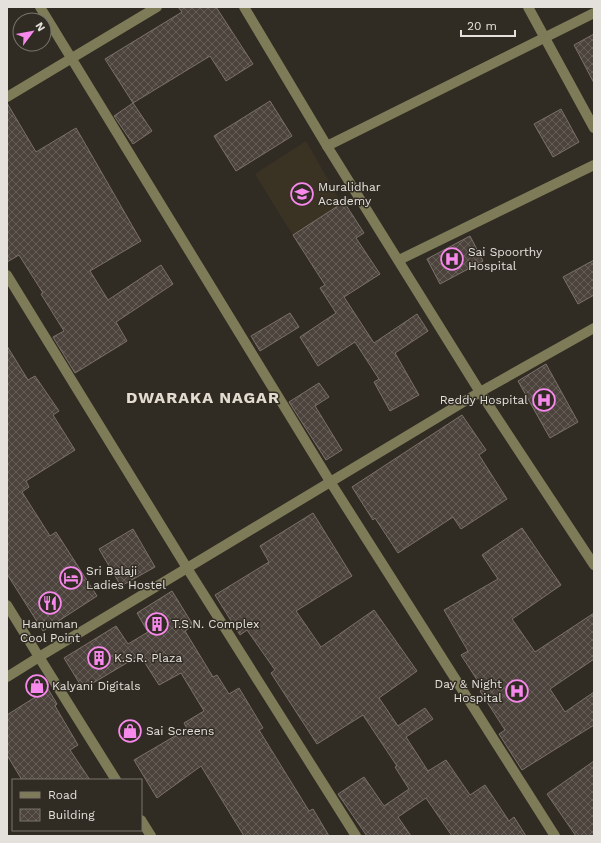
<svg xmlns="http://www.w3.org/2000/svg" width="601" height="843" font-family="'Work Sans',sans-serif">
	<defs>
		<pattern id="building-cross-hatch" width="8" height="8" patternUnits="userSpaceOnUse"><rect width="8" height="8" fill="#4c433c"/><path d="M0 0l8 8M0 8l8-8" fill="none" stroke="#665e58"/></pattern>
	</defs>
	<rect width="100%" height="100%" fill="#312c23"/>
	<path fill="#3a3223" d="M306 141 347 213 297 242 255 174Z"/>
	<g fill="url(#building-cross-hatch)" stroke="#7b716a">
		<path d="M178 7H216L253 64 226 81 210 56 133 103 105 59 182 12Z"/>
		<path d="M594 34V83L574 45Z"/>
		<path d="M270 101 292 136 236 171 214 136Z"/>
		<path d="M7 103 36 152 76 128 141 241 90 271 108 300 161 265 173 284 116 322 127 341 75 373 53 337 64 331 41 294 43 293 19 255 7 262Z"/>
		<path d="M133 103 152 131 133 144 114 116Z"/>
		<path d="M561 109 579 142 553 157 534 124Z"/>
		<path d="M344 202 364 233 356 238 380 274 344 297 374 343 417 314 428 331 395 353 419 395 390 411 374 382 379 379 355 342 318 366 300 337 336 313 320 288 325 285 293 235Z"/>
		<path d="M470 236 483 261 440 284 427 259Z"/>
		<path d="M594 260V295L578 304 563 277Z"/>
		<path d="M290 313 299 327 260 351 251 336Z"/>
		<path d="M7 346 28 380 35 376 59 411 53 415 75 450 26 481 29 487 22 492 50 536 56 532 97 596 43 631 7 574Z"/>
		<path d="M546 364 578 422 550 438 518 381Z"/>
		<path d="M319 383 329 397 315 406 342 450 326 460 289 402Z"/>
		<path d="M462 415 486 450 479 455 507 499 461 529 453 517 398 553 375 518 373 520 352 487Z"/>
		<path d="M313 513 352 576 296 611 321 647 374 610 417 671 379 698 398 726 425 708 433 719 406 737 428 771 446 760 470 795 485 785 509 821 514 817 526 836H452L426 798 398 817 411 836H367L338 794 364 777 384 806 409 789 395 767 397 766 363 715 317 744 271 673 275 670 247 630 240 635 215 595 269 562 260 546Z"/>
		<path d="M522 528 561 585 512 619 535 652 594 613V659L550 689 565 712 594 692V725L522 770 499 734 505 730 480 691 483 689 461 655 468 651 444 610 498 579 482 555Z"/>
		<path d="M133 529 155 567 121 586 99 549Z"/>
		<path d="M172 591 193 625 185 631 213 677 217 675 229 694 239 688 263 728 259 730 309 811 313 809 329 836H244L201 766 157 798 134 760 187 729 184 723 204 711 181 673 159 685 140 655 83 689 64 658 116 626 128 644 148 632 137 613Z"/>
		<path d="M48 689 57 704 55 706 78 745 70 750 90 780H22L7 755V715Z"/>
		<path d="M594 761V836H576L547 794Z"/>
	</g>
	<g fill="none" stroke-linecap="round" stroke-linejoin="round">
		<g stroke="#7e7c58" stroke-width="10">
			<path d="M40 7 331 483 555 836"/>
			<path d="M244 7 327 146 480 392 594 565"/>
			<path d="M528 7 594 128"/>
			<path d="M7 97 157 7"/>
			<path d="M327 146 594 13"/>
			<path d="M399 260 594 165"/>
			<path d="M7 275 187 568 356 836"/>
			<path d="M7 605 39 657 7 677"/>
			<path d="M116 780 39 657 480 392 594 328"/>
			<path d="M141 820 151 836"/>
		</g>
	</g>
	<defs>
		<g id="university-ring" transform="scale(1.15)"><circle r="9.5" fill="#312c23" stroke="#f788ec" stroke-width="1.5"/><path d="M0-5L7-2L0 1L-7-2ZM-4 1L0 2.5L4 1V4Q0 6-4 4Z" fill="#f788ec"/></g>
		<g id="hospital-ring" transform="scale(1.15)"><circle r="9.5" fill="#312c23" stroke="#f788ec" stroke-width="1.5"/><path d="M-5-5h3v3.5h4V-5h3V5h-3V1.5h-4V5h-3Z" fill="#f788ec"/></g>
		<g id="hotel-ring" transform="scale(1.15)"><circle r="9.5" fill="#312c23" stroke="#f788ec" stroke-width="1.5"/><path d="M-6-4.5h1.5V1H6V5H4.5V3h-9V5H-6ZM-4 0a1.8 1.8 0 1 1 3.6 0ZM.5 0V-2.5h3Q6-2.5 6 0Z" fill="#f788ec"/></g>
		<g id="restaurant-ring" transform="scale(1.15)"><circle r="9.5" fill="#312c23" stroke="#f788ec" stroke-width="1.5"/><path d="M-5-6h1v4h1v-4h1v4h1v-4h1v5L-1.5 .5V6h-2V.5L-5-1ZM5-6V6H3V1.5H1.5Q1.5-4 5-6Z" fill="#f788ec"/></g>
		<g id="building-ring" transform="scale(1.15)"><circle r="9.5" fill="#312c23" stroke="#f788ec" stroke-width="1.5"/><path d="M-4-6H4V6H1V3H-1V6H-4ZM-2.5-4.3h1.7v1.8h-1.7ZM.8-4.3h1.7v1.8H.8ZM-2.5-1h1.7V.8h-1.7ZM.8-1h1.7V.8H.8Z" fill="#f788ec"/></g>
		<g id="shop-ring" transform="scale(1.15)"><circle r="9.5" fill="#312c23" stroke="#f788ec" stroke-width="1.5"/><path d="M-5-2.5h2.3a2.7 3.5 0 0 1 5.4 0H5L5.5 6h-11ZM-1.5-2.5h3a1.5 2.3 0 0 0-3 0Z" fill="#f788ec"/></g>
	</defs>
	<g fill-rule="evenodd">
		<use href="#university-ring" x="302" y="194"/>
		<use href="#hospital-ring" x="452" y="259"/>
		<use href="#hospital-ring" x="544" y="400"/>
		<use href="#hotel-ring" x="71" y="578"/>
		<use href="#restaurant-ring" x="50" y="603"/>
		<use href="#building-ring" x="157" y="624"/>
		<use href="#building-ring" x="99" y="658"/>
		<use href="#shop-ring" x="37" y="686"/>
		<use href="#hospital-ring" x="517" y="691"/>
		<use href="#shop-ring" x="130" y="731"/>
	</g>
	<g text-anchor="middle" stroke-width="3" stroke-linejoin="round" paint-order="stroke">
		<g font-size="12" fill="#e4e0db" stroke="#312c23" text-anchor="start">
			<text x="318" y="191">Muralidhar<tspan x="318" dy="14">Academy</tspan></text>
			<text x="468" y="256">Sai Spoorthy<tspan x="468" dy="14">Hospital</tspan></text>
			<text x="528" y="404" text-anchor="end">Reddy Hospital</text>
			<text x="86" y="575">Sri Balaji<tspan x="86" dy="14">Ladies Hostel</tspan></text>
			<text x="50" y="628" text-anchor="middle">Hanuman<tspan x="50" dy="14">Cool Point</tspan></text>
			<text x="172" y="628">T.S.N. Complex</text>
			<text x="114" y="662">K.S.R. Plaza</text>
			<text x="502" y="688" text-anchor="end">Day &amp; Night<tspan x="502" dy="14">Hospital</tspan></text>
			<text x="52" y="690">Kalyani Digitals</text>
			<text x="146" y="735">Sai Screens</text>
		</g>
		<g font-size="16" font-weight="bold" letter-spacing="1" fill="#e3dcd1" stroke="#312c23">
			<text x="203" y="403">DWARAKA NAGAR</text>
		</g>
	</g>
	<rect width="601" height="843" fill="none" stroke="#e4e0db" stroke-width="16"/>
	<rect x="12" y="779" width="130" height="52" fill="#312c23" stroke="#79746d"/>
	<rect x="20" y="792" width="20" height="6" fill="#7e7c58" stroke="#79746d"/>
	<text x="48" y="799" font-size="12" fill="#e4e0db">Road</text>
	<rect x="20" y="809" width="20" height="12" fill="url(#building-cross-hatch)" stroke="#79746d"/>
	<text x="48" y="819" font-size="12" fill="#e4e0db">Building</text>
	<g transform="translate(32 32) rotate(58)"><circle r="19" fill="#312c23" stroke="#79746d"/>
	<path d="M0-3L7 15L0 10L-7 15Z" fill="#f788ec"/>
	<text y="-6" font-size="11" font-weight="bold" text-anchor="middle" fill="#e4e0db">N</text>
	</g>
	<path d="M461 30v6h54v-6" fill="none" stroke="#e4e0db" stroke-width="2"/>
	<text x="467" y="30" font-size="12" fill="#e4e0db" stroke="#312c23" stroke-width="3" paint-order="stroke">20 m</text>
</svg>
